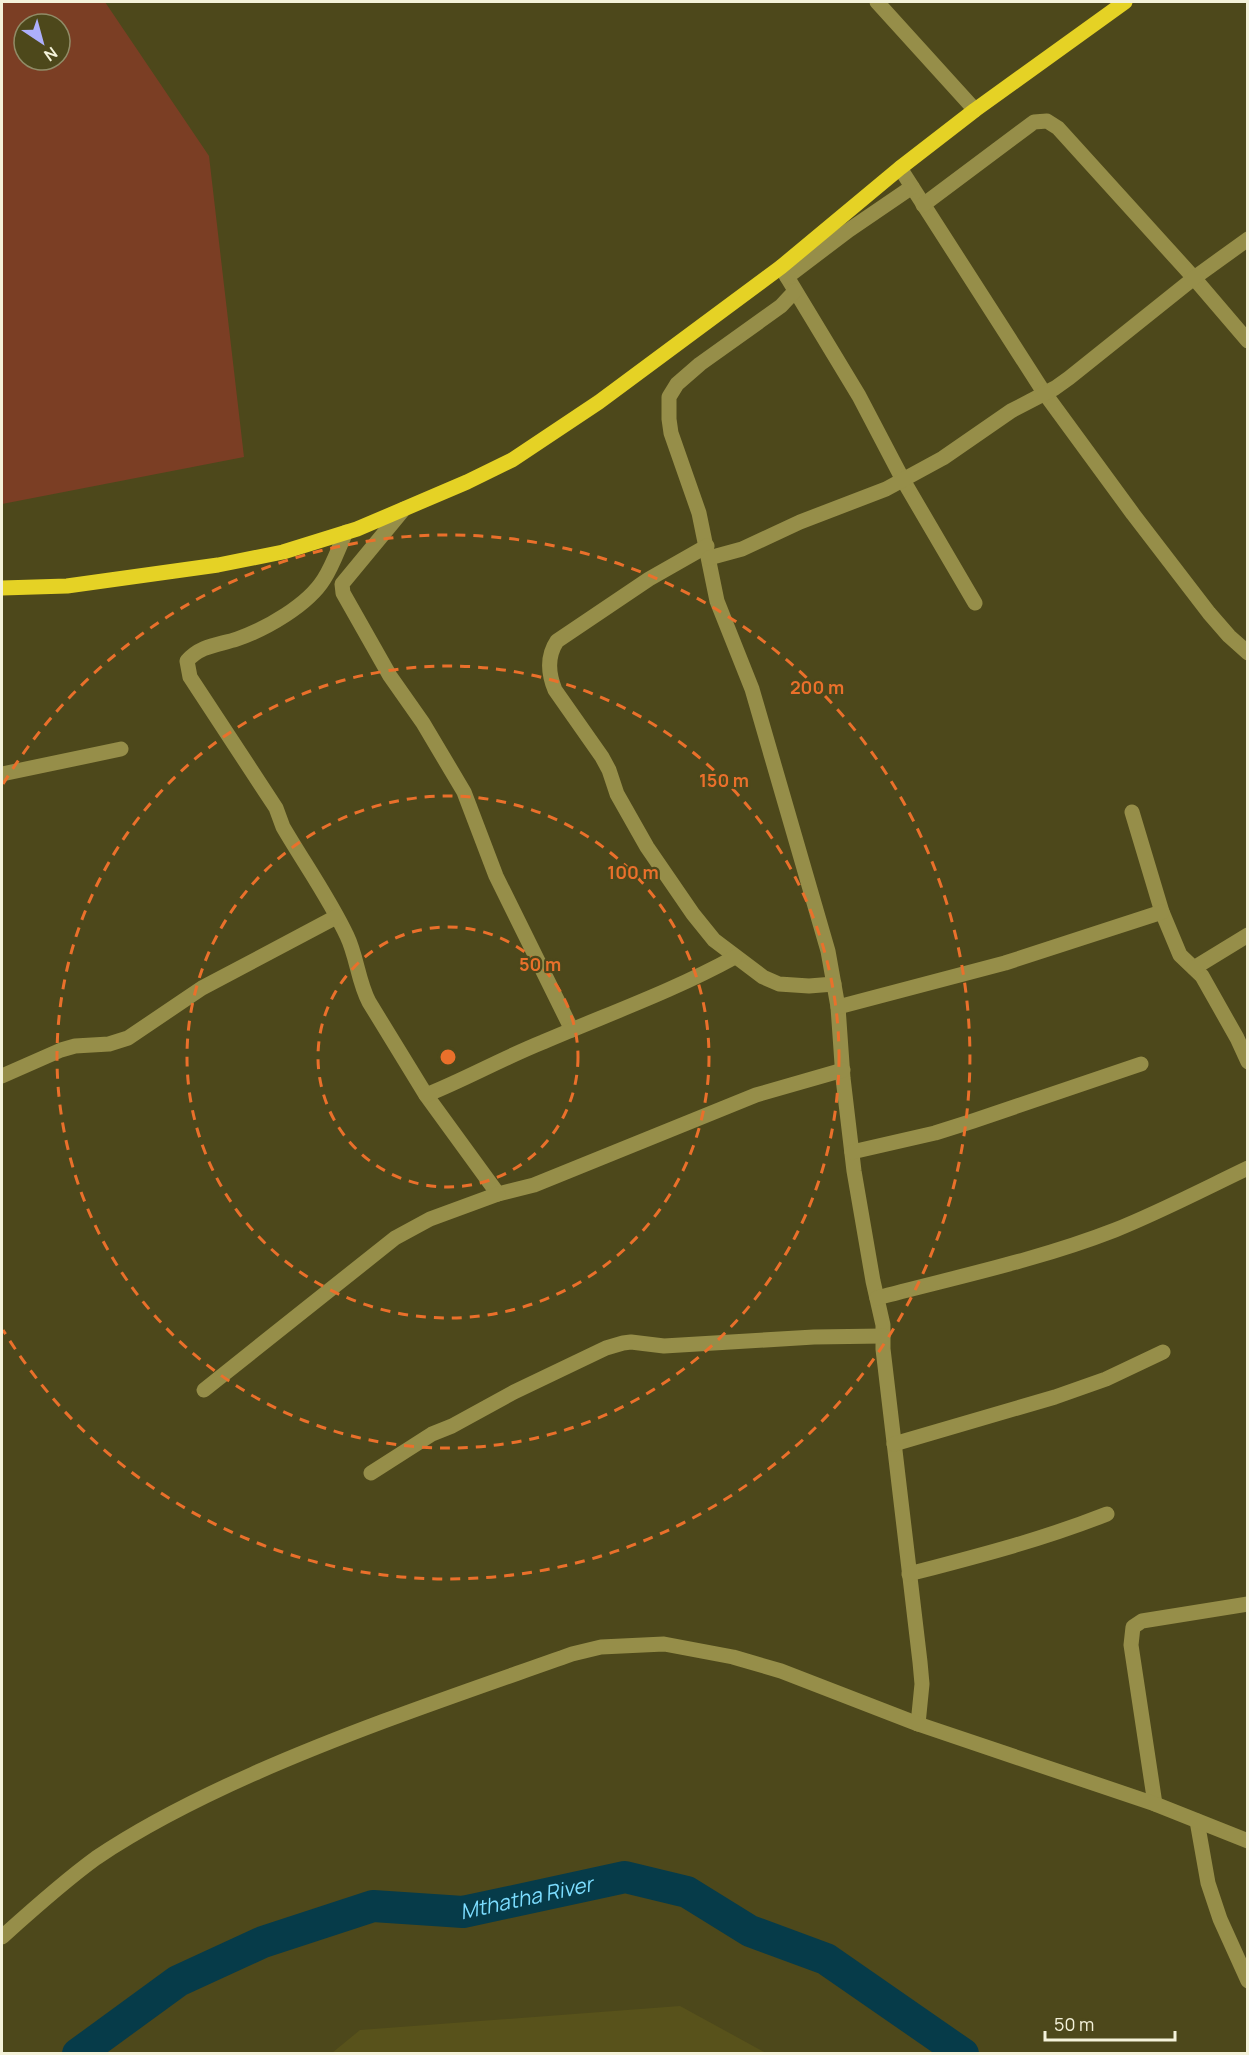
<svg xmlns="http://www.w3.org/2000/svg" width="1249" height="2055" font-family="Manrope,sans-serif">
	<rect width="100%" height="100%" fill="#4d481b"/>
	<path fill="#58521b" d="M680 2006 766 2053H332L360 2030Z"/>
	<path fill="#7b3e24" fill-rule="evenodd" d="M2 2H105L209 156 244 457 2 504ZM24 24H60V60H24Z"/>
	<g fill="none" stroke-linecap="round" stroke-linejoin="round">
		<path stroke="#063b49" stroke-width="32" id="s1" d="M78 2054 178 1981 263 1942 373 1906 463 1912 625 1877 687 1892 750 1931 826 1959 963 2054"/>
		<g stroke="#968e49" stroke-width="15">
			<path d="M877 2 975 110"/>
			<path d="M900 168 1043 391 1133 514 1209 613 1229 636 1248 653"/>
			<path d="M923 205 1034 122 1047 121 1058 128 1194 278 1248 341"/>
			<path d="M781 267 859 396 903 480 975 603"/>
			<path d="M787 277 849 230 912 187"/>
			<path d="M795 291 781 306 700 364 677 384 669 397V419L671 433 699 513 717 601 752 689 828 951 838 1007 843 1078 854 1171 873 1281 883 1325V1349L920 1662 922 1684 918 1724"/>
			<path d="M404 509 342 584 343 593 390 676 423 723 464 792 496 876 572 1030"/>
			<path d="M346 532C339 547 333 565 324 579 308 605 266 629 237 639 219 645 201 645 187 661L190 677 276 808 283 827C304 863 329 898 347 936 357 957 358 981 369 1002L426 1095 498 1194 534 1185 756 1095 843 1070"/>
			<path d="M707 546 649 579 557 641C547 656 548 673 555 690L602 757 609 770 617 794 647 847 693 914 714 940 763 977 779 984 809 986 834 984"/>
			<path d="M709 558 742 549 800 522 886 489 943 458 1011 411 1055 388 1069 378 1194 278 1248 239"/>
			<path d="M2 774 121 749"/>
			<path d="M1132 812 1162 912 1180 955 1202 976 1237 1038 1248 1062"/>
			<path d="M1194 968 1248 935"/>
			<path d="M838 1007 1005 963 1162 912"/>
			<path d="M2 1076 61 1050 75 1046 109 1044 128 1038 202 988 336 917"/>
			<path d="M426 1095C466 1079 503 1058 543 1042 608 1014 673 991 735 957"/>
			<path d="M852 1152 935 1133 973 1121 1141 1064"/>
			<path d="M877 1298C956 1277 1038 1260 1115 1230 1160 1212 1204 1189 1248 1168"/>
			<path d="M204 1390 395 1238 430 1219 498 1194"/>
			<path d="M894 1444 1055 1397 1106 1379 1163 1352"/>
			<path d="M371 1473 432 1434 452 1426 514 1392 606 1348 623 1343 631 1342 664 1346 814 1337 883 1336"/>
			<path d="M909 1574C978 1556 1041 1540 1107 1514"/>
			<path d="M1155 1804 1131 1645 1133 1627 1142 1621 1248 1604"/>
			<path d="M1197 1821 1208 1883 1220 1919 1248 1981"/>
			<path d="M2 1937C32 1910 63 1882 96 1858 145 1825 199 1798 253 1774 357 1728 465 1692 572 1654L601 1647 664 1644 733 1657 781 1671 918 1724 1155 1804 1248 1841"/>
		</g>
		<path stroke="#e5d225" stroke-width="15" d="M2 588 67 586 218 565 283 552 357 529 467 482 512 460 599 402 781 267 900 168 975 110 1125 2"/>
	</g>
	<g fill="none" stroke="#ea702b" stroke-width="3" stroke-dasharray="10 8">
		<circle cx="448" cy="1057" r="130"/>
		<circle cx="448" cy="1057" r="261"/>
		<circle cx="448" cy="1057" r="391"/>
		<path d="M3 784A522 522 0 1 1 3 1330"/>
	</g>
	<g text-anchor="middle" stroke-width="4.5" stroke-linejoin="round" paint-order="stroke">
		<g font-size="21" font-style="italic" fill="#7cddff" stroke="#4d481b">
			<text dy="7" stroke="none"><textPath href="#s1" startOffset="488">Mthatha River</textPath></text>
		</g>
	</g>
	<circle cx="448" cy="1057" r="9" fill="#ea702b" stroke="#4d481b" stroke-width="3"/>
	<g font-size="18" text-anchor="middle" font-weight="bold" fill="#ea702b" stroke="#4d481b" stroke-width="4.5" stroke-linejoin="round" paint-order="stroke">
		<text x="817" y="694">200 m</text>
		<text x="724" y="787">150 m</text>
		<text x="633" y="879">100 m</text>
		<text x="540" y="971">50 m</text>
	</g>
	<rect width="1249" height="2055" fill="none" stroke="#f4f2da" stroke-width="6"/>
	<g transform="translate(42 42) rotate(144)"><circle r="28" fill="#4d481b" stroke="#908c67" stroke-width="1.5"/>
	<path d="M0-4.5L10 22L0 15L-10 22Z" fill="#adaffb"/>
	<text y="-9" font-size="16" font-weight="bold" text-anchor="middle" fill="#f4f2da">N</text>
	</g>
	<path d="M1045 2031v9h130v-9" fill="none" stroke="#f4f2da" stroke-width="3"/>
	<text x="1054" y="2031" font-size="18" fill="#f4f2da" stroke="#4d481b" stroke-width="4.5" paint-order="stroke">50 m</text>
</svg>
